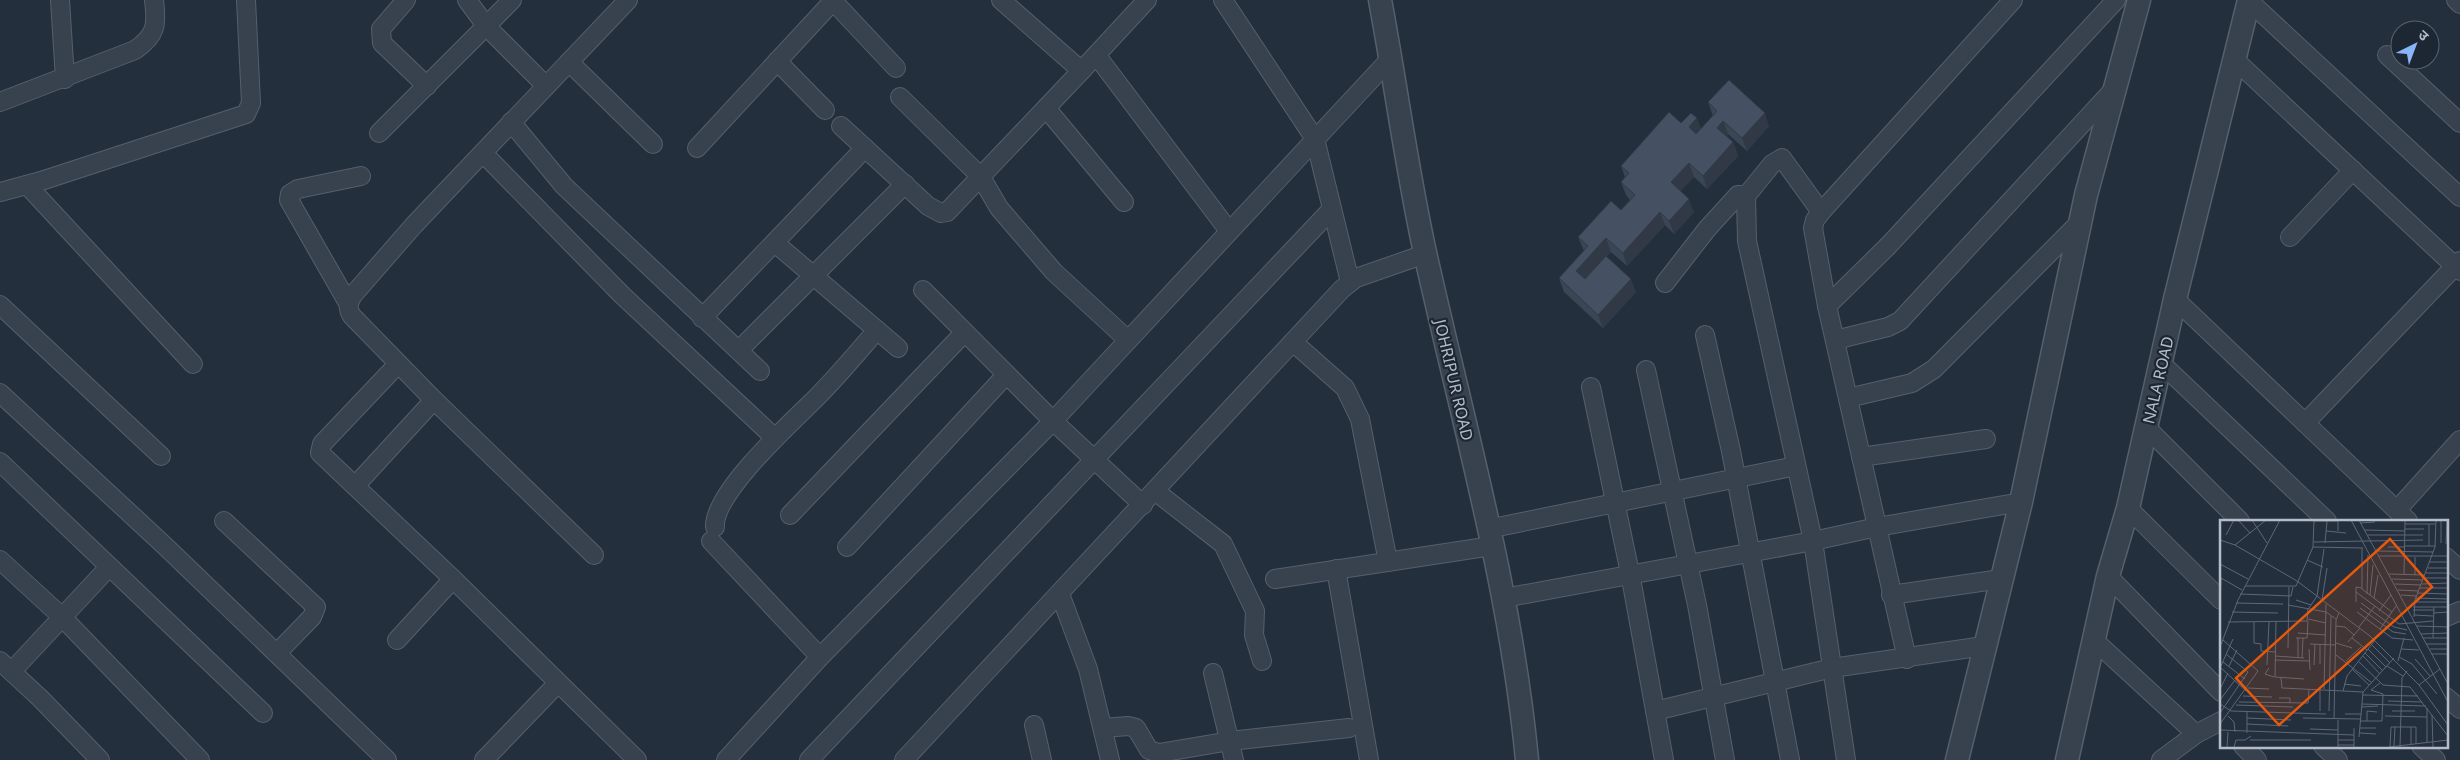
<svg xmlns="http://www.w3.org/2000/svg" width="2460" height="760" font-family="'Noto Sans','Noto Sans Devanagari',sans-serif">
	<rect width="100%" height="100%" fill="#242f3e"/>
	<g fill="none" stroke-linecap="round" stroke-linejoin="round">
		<g stroke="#565f6c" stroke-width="20">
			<g id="minor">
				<path d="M60 0 65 79"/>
				<path d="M406 0 381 29 382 43 427 86"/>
				<path d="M467 0 487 27 546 86"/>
				<path d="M1001 0 1076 66 1083 69 1147 0"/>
				<path d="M1223 0 1315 139 1350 282"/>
				<path d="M2456 0 2460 4"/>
				<path d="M833 1 896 68"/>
				<path d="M2249 1 2460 197"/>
				<path d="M2387 55 2460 123"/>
				<path d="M1097 56 1229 231"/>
				<path d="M2234 59 2460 271"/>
				<path d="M777 61 825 110"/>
				<path d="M569 62 653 144"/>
				<path d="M900 97 981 177 999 208 1054 272 1128 340"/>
				<path d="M0 102 135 50C157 35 157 24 154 0"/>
				<path d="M1046 108 1124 202"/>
				<path d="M511 122 564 186 760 371"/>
				<path d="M841 126 928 206 941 213 947 212 1083 69"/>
				<path d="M379 133 512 0"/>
				<path d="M697 148 834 0"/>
				<path d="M483 153 622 295 775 438"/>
				<path d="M27 185 193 364"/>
				<path d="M0 192 41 181 246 114 251 103 246 0"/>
				<path d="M1821 212 1782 158 1772 164 1746 196 1747 241 1813 541 1846 760"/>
				<path d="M2290 237 2353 170"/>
				<path d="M775 243 898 348"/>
				<path d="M1665 283 1707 229 1738 195 1746 196"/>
				<path d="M923 290 1053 421 1143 505"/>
				<path d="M2175 299 2408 521"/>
				<path d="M348 303 289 200 290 194 298 189 361 176"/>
				<path d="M0 305 161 456"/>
				<path d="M1827 306 1888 246 2116 0"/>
				<path d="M702 318 865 148"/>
				<path d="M1705 335 1731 451 1790 760"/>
				<path d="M1835 340 1888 327 1900 321 2114 89"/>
				<path d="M1293 342 1345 388 1360 419 1388 562"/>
				<path d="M739 350 905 184"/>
				<path d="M398 364 322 444 320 453 453 579 637 760"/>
				<path d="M2162 364 2327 521"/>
				<path d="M1646 370 1697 605 1725 760"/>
				<path d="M1591 387 1630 573 1664 760"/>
				<path d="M0 393 165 546 387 760"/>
				<path d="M1848 398 1912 383 1934 369 2080 222"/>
				<path d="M2305 423 2460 261"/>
				<path d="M2147 428 2240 521"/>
				<path d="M1861 457 1986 439"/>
				<path d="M0 462 263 713"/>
				<path d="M355 486 434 400"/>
				<path d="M1155 491 1223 544 1255 611 1254 635 1262 661"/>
				<path d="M2128 508 2221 600"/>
				<path d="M2397 510 2460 440"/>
				<path d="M790 515 964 333"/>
				<path d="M224 521 316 607 312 617 277 653"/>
				<path d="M715 527C713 493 791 423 816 398 837 377 857 353 877 330"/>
				<path d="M1488 529 1796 466"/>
				<path d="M711 541 820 657"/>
				<path d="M847 547 1006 375"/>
				<path d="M594 555 434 400 352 316C347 308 348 303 353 295L414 225 628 0"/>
				<path d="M2446 557 2460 570"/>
				<path d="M0 560 61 616 200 760"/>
				<path d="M1336 569 1369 760"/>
				<path d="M2108 576 2221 692"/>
				<path d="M1275 579 1492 546"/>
				<path d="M1060 594 1088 669 1110 760"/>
				<path d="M1891 595 2001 579"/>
				<path d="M1504 598 1813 541 1877 527 2021 502"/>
				<path d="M2446 617 2460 611"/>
				<path d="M397 640 453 579"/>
				<path d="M2095 641 2196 734"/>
				<path d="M1907 659 1827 306 1813 228 1815 220 1821 212 2013 0"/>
				<path d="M0 661 40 698 100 760"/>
				<path d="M12 671 109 567"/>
				<path d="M1213 673 1234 760"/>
				<path d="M2446 697 2460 709"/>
				<path d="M1655 711 1832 668 1984 646"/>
				<path d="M1034 725 1042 760"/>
				<path d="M1103 728 1128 726 1136 728 1149 750 1159 753 1230 741 1349 728"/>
				<path d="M2243 746 2257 760"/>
				<path d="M2323 746 2338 760"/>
				<path d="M2421 746 2436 760"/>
				<path d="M484 760 558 683"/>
				<path d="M726 760 820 657 1053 421 1391 58"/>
				<path d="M809 760 1331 210"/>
				<path d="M904 760 1342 289 1356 278 1425 254"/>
				<path d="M2161 760 2196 734 2221 721"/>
			</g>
		</g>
		<g stroke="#565f6c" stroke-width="25">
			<g id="tertiary">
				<path d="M1380 0C1396 85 1407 172 1426 257 1463 423 1511 590 1527 760"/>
				<path d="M1957 760 2021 502 2086 195 2139 0"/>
				<path d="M2067 760 2108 576 2128 508 2175 299 2249 0"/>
			</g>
		</g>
		<use href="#minor" stroke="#38414e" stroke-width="18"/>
		<use href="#tertiary" stroke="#38414e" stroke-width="22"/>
	</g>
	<path fill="#3b4654" d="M1708 102 1769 126 1747 151 1728 134 1727 136 1733 142 1738 156 1707 189 1694 177 1680 191 1694 212 1674 234 1665 225 1627 266 1611 252 1606 257 1636 292 1603 328 1564 292 1559 278 1584 251 1578 237 1621 210 1630 200 1626 195 1621 182 1625 177 1621 166 1681 123 1701 129 1713 116Z"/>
	<g fill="#303945">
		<path d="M1765 113 1769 126 1747 151 1742 138Z"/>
		<path d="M1697 118 1702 131 1694 140 1689 127Z"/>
		<path d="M1723 121 1728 134 1722 141 1717 128Z"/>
		<path d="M1733 142 1738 156 1707 189 1703 176Z"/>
		<path d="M1689 163 1694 177 1676 196 1671 182Z"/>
		<path d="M1689 199 1694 212 1674 234 1669 221Z"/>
		<path d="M1660 212 1665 225 1627 266 1623 253Z"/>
		<path d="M1606 238 1611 252 1581 285 1576 271Z"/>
		<path d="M1631 279 1636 292 1603 328 1598 315Z"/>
	</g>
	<path fill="#455162" stroke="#303945" d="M1729 80 1765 113 1742 138 1723 121 1717 128 1733 142 1703 176 1689 163 1671 182 1689 199 1669 221 1660 212 1623 253 1606 238 1576 271 1585 279 1606 256 1631 279 1598 315 1559 278 1588 246 1578 237 1611 201 1621 210 1635 195 1621 182 1629 173 1621 166 1669 112 1681 123 1691 113 1697 118 1689 127 1696 134 1717 111 1708 102Z"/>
	<g text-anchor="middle" stroke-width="4.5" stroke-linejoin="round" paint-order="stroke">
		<g font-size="16" fill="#b4bcc9" stroke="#1d2633">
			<text transform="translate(1454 380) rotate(77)" y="6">JOHRIPUR ROAD</text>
			<text transform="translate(2158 380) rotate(-77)" y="6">NALA ROAD</text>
		</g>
	</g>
	<g transform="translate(2220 520)">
		<rect width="228" height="228" fill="#242f3e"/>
		<path fill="none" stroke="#5e6776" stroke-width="1" d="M14 0 19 1 30 13M32 0 47 23M131 0 228 182M139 0 228 164M94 1H118V11M140 3 155 2M185 4H215M185 9H204M145 10 185 11M106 11 126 13M6 15 14 0M148 15H203M0 20 15 25 77 61 150 116 199 165 228 205M94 22 203 20M105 23 107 1M221 23V0M226 24 227 0M15 25 46 0M185 26H215M209 26V4M93 27 143 28M168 27H185M142 28V69L172 92M157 31 213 32M159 36H228M195 37V55M87 40 103 47M209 42H228M0 44 28 59M208 48H228M206 53H228M169 54 205 55M184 54 185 0M1 58 22 70M204 58H228M172 59 203 60M175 64 201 65M202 64 228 63M25 66H76L93 27 94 0M200 68H228M178 70 199 71M136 72 179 104 213 101M197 73 228 74M20 74 71 76 73 67M147 74 148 35M150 75 153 45M181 75 196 76M154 78 158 55M195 78 228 79M76 80 91 85M102 80 107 48M136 82V67L142 68M194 82H228M16 83 63 84M141 83 174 107 187 110M68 85 106 92 116 99M0 86 1 58M193 87H228M89 88 97 76 104 29M140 88 173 112 186 114M193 90H214M159 91 171 75M12 92 58 93M137 92 172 118 193 120M213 93 228 92M194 95 213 96M194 97 195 80 215 27 216 0M88 99 106 103M8 102 87 101 88 88M34 102V123L41 124V131L55 132M56 102 55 157 84 159M116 106 125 107 134 115M197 106 228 107M139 107 155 86M160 109 176 86M78 113 106 115M201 114 228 113M76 118H87L88 101M132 118 147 130M203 118H228M213 118 214 87M128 122 140 108M116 123 132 128M90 124 116 125M206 124H228M152 125 170 143M0 127 18 80 60 0M68 128 69 67M89 129 90 150M148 129 166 147M181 129 199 130M210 129H228M145 133 163 151M212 134H228M116 135 152 163M55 136 84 138M143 136 160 154M179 137 192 144 217 174M78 138V118M82 138 83 118M195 139 210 156M55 140 89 141M126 141 141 127M178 141 184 118M3 142 25 159M139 142 163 165 190 167 228 216M100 144V124M47 145 49 102M94 145 95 124M9 146 17 130M167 146 183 156M0 147 26 171M0 148 13 119M49 148 45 154 54 157M132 149 149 165M61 158 62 168 143 172M124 164 141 166M199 165 220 149M28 168 49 169M0 169 8 153M104 169 106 84M123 171 127 156 155 120M143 175 198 176M23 176 52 177M59 178H70V183M0 180 15 160M168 181 202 182M19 182 88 183 89 169M0 184 11 191 106 194M142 184 206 186M16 185 73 187M142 187 158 186M100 191V169M109 191 111 96M172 191H195M0 193 28 152 6 134M125 194H141M212 195 213 227M8 196 14 202 15 212M165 196 207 197M27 198 71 200M83 198 141 199M114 199 116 100 119 93M140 201H162L163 174 151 170 160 163M147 201V191L157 192M0 204 38 151 3 120M27 204 68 206M140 208H156M90 209 118 210M0 210 134 215M27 213V192M140 213 156 214M139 217 143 172 174 138M30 220H91M118 220H134M207 222V188M191 224V207M118 225H134M174 226 175 207M7 227 8 212M14 227 16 220H25L31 216M118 227V200M134 227V208M169 227 228 220M170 227 171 207H196V224M180 227 182 158 187 151"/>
		<path fill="#e8590c" fill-opacity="0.15" stroke="#e8590c" stroke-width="2.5" d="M170 19 212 67 59 205 16 158Z"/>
		<rect width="228" height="228" fill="none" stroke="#b4bcc9" stroke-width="2.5"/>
	</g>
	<g transform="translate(2415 45) rotate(42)"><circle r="24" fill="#1d2633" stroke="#59626f"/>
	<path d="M0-4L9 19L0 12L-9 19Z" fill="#8ab4f8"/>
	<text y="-8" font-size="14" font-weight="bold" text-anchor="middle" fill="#b4bcc9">उ</text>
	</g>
</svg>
